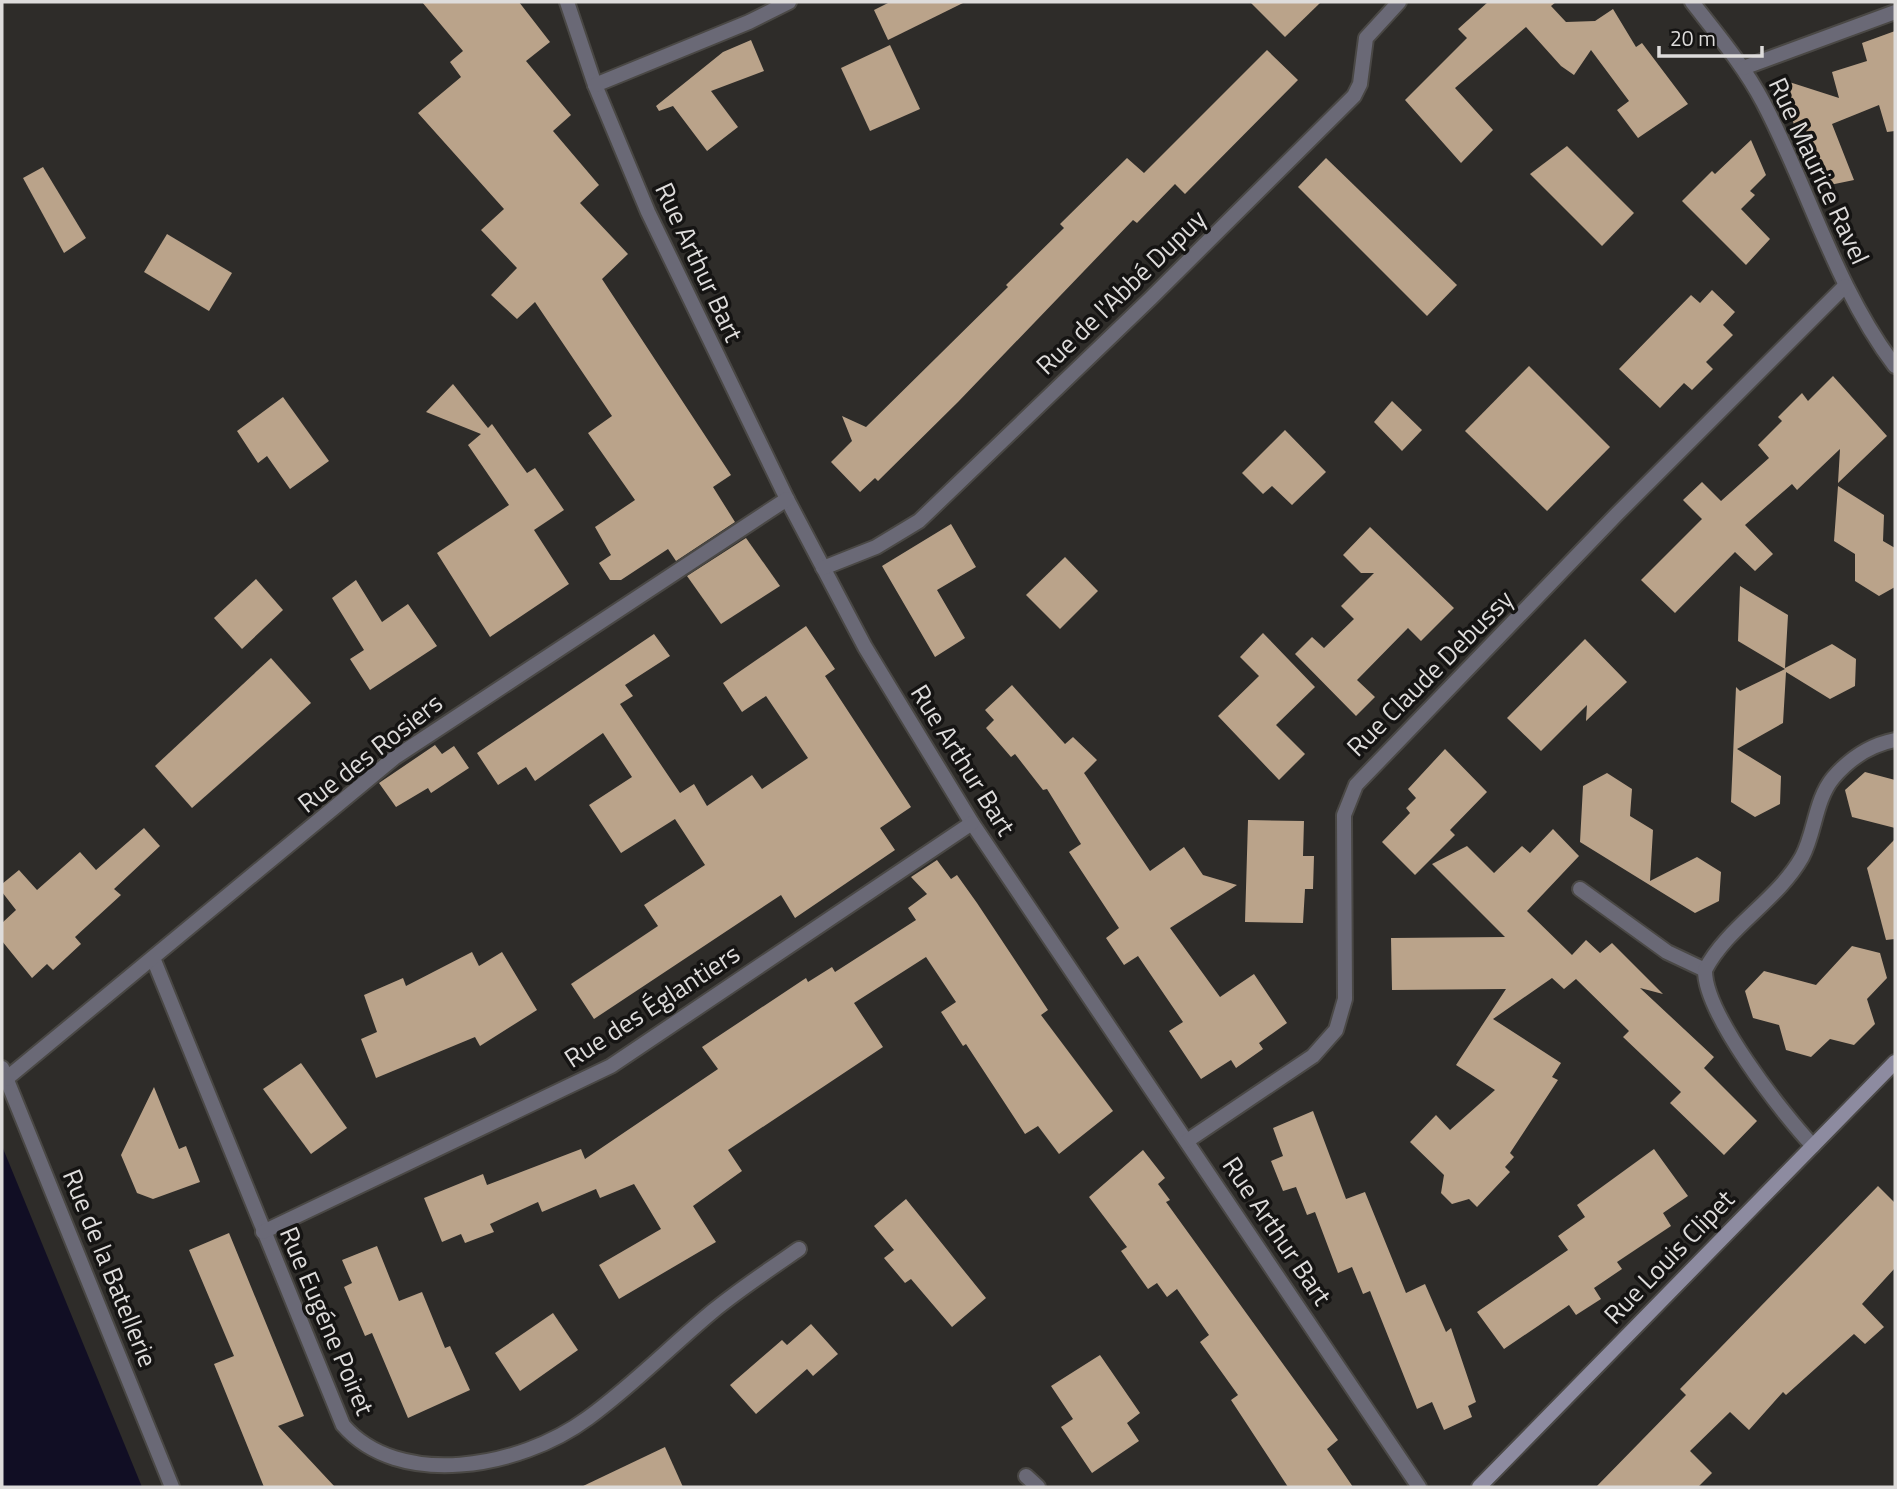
<svg xmlns="http://www.w3.org/2000/svg" width="1897" height="1489" font-family="'Titillium Web',sans-serif">
	<rect width="100%" height="100%" fill="#2e2c29"/>
	<path fill="#110e24" d="M2 1146 142 1487H2Z"/>
	<g fill="#baa38a">
		<path d="M422 2H519L550 42 526 61 571 115 553 131 599 185 580 203 628 254 602 279 731 475 713 487 735 522 676 561 668 549 621 580H610L599 563 611 555 595 527 635 500 588 433 612 416 535 302 517 319 491 295 517 268 481 230 504 209 418 113 461 77 450 62 463 51Z"/>
		<path d="M890 2H965L888 40 874 10Z"/>
		<path d="M1250 2H1321L1285 37Z"/>
		<path d="M1488 2H1556L1551 6 1566 22 1595 21 1613 9 1636 47 1642 43 1688 104 1638 138 1617 110 1629 101 1591 50 1574 75 1561 66 1526 27 1455 88 1493 130 1461 163 1405 100 1467 38 1458 29Z"/>
		<path d="M1895 31V131L1887 132 1879 105 1832 124 1854 180 1825 186 1802 138 1798 142 1783 80 1839 98 1832 72 1867 61 1862 43Z"/>
		<path d="M751 40 764 71 711 91 738 127 707 151 673 106 659 111 656 106 723 52Z"/>
		<path d="M890 45 920 109 870 131 841 68Z"/>
		<path d="M1267 50 1298 80 1185 194 1175 184 1137 223 1133 220 958 402 878 481 875 478 860 492 831 462 852 441 842 416 866 427 1008 287 1006 285 1064 228 1060 224 1127 158 1144 173Z"/>
		<path d="M1751 140 1766 175 1750 191 1755 195 1741 209 1770 239 1746 265 1682 201 1712 171 1715 174Z"/>
		<path d="M1567 146 1634 213 1602 246 1530 174Z"/>
		<path d="M1326 158 1457 285 1427 316 1298 187Z"/>
		<path d="M43 167 86 238 64 253 23 178Z"/>
		<path d="M167 234 232 273 209 311 144 272Z"/>
		<path d="M1712 290 1735 312 1723 325 1733 335 1706 362 1713 369 1692 390 1684 383 1660 408 1619 369 1691 295 1700 303Z"/>
		<path d="M1529 366 1610 447 1547 511 1465 431Z"/>
		<path d="M1833 376 1887 436 1838 483 1840 449 1797 490 1792 484 1745 525 1773 554 1755 571 1735 552 1675 613 1641 580 1702 519 1683 500 1702 482 1721 501 1769 458 1758 445 1782 421 1778 417 1802 393 1808 401Z"/>
		<path d="M453 384 488 428 492 424 527 473 535 468 564 510 534 530 569 584 490 637 437 553 509 505 468 445 481 434 426 412Z"/>
		<path d="M283 397 329 461 290 489 267 456 258 463 237 431Z"/>
		<path d="M1392 401 1422 430 1402 451 1374 422Z"/>
		<path d="M1285 430 1326 472 1292 505 1272 486 1263 494 1242 473Z"/>
		<path d="M1838 486 1884 515 1883 541 1895 548V587L1879 596 1855 581V554L1834 541Z"/>
		<path d="M951 524 976 567 937 590 965 638 935 657 882 566Z"/>
		<path d="M1370 527 1454 608 1421 641 1408 628 1357 680 1375 697 1356 716 1295 654 1312 637 1324 648 1354 619 1341 606 1374 573H1361L1343 555Z"/>
		<path d="M746 538 780 586 721 624 687 576Z"/>
		<path d="M1065 557 1098 591 1060 629 1026 595Z"/>
		<path d="M256 579 283 610 242 649 214 618Z"/>
		<path d="M356 580 382 622 408 604 437 646 370 690 350 659 364 650 332 598Z"/>
		<path d="M1740 586 1788 615 1785 668 1832 644 1856 659 1855 686 1830 699 1786 672 1783 723 1737 749 1781 776 1780 804 1755 817 1731 802 1736 687 1740 691 1785 669 1738 641Z"/>
		<path d="M806 626 835 669 825 676 911 807 880 828 895 850 795 918 781 895 594 1019 571 984 658 926 644 905 705 865 675 819 621 853 589 805 632 777 603 733 535 781 526 767 498 785 477 753 654 634 670 656 625 685 633 696 620 704 680 793 694 784 707 806 752 775 762 789 808 758 766 696 742 712 723 683Z"/>
		<path d="M1263 633 1315 687 1276 725 1305 754 1279 780 1218 716 1259 676 1240 657Z"/>
		<path d="M1585 639 1627 682 1586 721 1587 705 1541 751 1507 718Z"/>
		<path d="M271 658 311 703 192 808 155 766Z"/>
		<path d="M1012 685 1065 744 1073 737 1097 760 1084 773 1150 871 1184 847 1203 875 1237 885 1170 928 1220 997 1254 974 1287 1023 1259 1043 1263 1049 1236 1068 1231 1060 1201 1079 1169 1031 1183 1022 1138 956 1124 965 1106 938 1119 928 1069 852 1081 844 1047 789 1043 790 1015 754 1011 757 986 728 994 720 985 710Z"/>
		<path d="M435 745 442 754 454 746 469 768 431 793 428 788 396 807 379 783Z"/>
		<path d="M1445 749 1487 792 1450 830 1455 835 1415 875 1382 842 1410 813 1406 808 1416 798 1408 789Z"/>
		<path d="M1865 772 1895 780V828L1852 817 1845 790Z"/>
		<path d="M1607 773 1632 789 1630 816 1653 830 1650 881 1697 857 1721 872 1719 901 1695 913 1580 842 1583 786Z"/>
		<path d="M1248 820 1304 821 1303 856H1314L1313 889H1305L1303 923 1245 922Z"/>
		<path d="M144 828 160 846 114 889 121 895 75 937 81 944 53 970 47 964 32 978 2 941V923L16 910 2 892V884L19 870 37 890 80 852 96 870Z"/>
		<path d="M1553 829 1579 856 1527 911 1572 955 1586 940 1600 953 1612 943 1663 994 1640 988 1714 1057 1704 1068 1757 1121 1724 1155 1670 1103 1681 1092 1623 1037 1629 1031 1576 979 1564 989 1552 978 1493 1019 1561 1063 1552 1077 1558 1080 1510 1153 1514 1157 1505 1167 1510 1172 1477 1207 1469 1199 1452 1204 1441 1193 1444 1175 1410 1142 1436 1115 1450 1130 1495 1090 1456 1065 1506 989 1392 990 1391 938 1505 937 1432 864 1467 846 1494 873 1522 846 1530 853Z"/>
		<path d="M1895 839V939L1886 940 1867 868Z"/>
		<path d="M937 860 951 879 957 875 977 903 1048 1010 1041 1015 1113 1111 1059 1154 1038 1126 1025 1134 966 1044 963 1046 941 1012 956 1002 926 957 854 1003 883 1047 728 1150 742 1171 693 1206 716 1242 619 1299 599 1265 661 1229 634 1184 600 1198 596 1189 542 1212 538 1202 490 1224 494 1232 465 1243 461 1234 442 1242 424 1198 483 1174 487 1185 581 1149 585 1159 718 1069 702 1047 806 978 808 982 832 967 835 972 916 920 908 908 927 894 911 877Z"/>
		<path d="M1852 946 1880 953 1887 978 1867 999 1875 1024 1854 1045 1830 1039 1811 1057 1786 1050 1779 1025 1753 1018 1745 991 1764 971 1816 985Z"/>
		<path d="M472 952 479 966 502 952 537 1010 480 1046 475 1037 376 1078 361 1039 377 1032 364 995 403 978 406 986Z"/>
		<path d="M301 1063 347 1128 311 1154 263 1089Z"/>
		<path d="M154 1087 179 1149 186 1146 200 1182 153 1199 137 1193 121 1155Z"/>
		<path d="M1313 1111 1346 1199 1365 1192 1406 1293 1425 1284 1446 1332 1451 1328 1476 1402 1468 1406 1472 1417 1444 1430 1432 1402 1417 1409 1370 1291 1363 1294 1352 1267 1338 1273 1315 1212 1307 1215 1296 1187 1283 1191 1271 1161 1283 1156 1273 1128Z"/>
		<path d="M1654 1149 1688 1196 1663 1213 1671 1226 1617 1262 1622 1269 1594 1288 1601 1299 1576 1315 1569 1305 1504 1349 1477 1312 1568 1250 1558 1236 1585 1217 1577 1205Z"/>
		<path d="M1143 1150 1165 1178 1158 1184 1170 1200 1166 1202 1338 1440 1327 1449 1353 1487H1288L1231 1400 1238 1395 1200 1342 1209 1335 1177 1289 1167 1297 1157 1283 1148 1289 1121 1251 1127 1247 1089 1197Z"/>
		<path d="M1878 1186 1895 1203V1268L1862 1304 1884 1327 1865 1344 1854 1334 1786 1395 1783 1392 1749 1430 1730 1412 1690 1451 1712 1473 1698 1487H1596L1686 1395 1680 1389Z"/>
		<path d="M906 1199 986 1298 952 1327 911 1279 905 1283 884 1258 894 1250 874 1226Z"/>
		<path d="M229 1233 304 1416 278 1426 335 1487H264L214 1364 234 1356 189 1250Z"/>
		<path d="M377 1246 399 1301 422 1292 445 1348 450 1346 470 1390 408 1418 372 1333 365 1336 344 1287 352 1283 342 1260Z"/>
		<path d="M553 1313 578 1350 520 1391 495 1353Z"/>
		<path d="M811 1324 838 1354 813 1376 807 1369 756 1414 730 1385 782 1340 787 1345Z"/>
		<path d="M1100 1355 1140 1413 1127 1423 1139 1441 1092 1473 1061 1427 1073 1419 1051 1386Z"/>
		<path d="M665 1447 683 1487H581Z"/>
	</g>
	<g fill="none" stroke-linecap="round" stroke-linejoin="round">
		<g stroke="#4a4845" stroke-width="18">
			<g id="street">
				<path d="M567 2 595 85 648 212 787 499 865 647 972 823 1419 1487"/>
				<path d="M1692 2C1717 34 1744 66 1763 102 1809 189 1835 287 1895 366"/>
				<path d="M1743 68 1895 12"/>
				<path d="M595 85 749 22 789 2"/>
				<path d="M823 568 876 547 919 521 1151 298 1354 96 1360 84 1366 38 1399 2"/>
				<path d="M1580 889 1667 952 1705 970"/>
				<path d="M153 958 343 1425C398 1489 519 1469 588 1418 632 1386 671 1346 713 1311 740 1289 770 1269 799 1249"/>
				<path d="M2 1068 172 1487"/>
				<path d="M6 1079 394 758 787 499"/>
				<path d="M1187 1141 1313 1056 1336 1030 1345 999 1344 815 1356 785 1617 514 1845 286"/>
				<path d="M1813 1146C1782 1113 1704 1013 1705 970 1728 926 1777 901 1802 857 1815 833 1815 800 1833 778 1850 758 1870 745 1895 740"/>
				<path d="M263 1232 611 1066 972 823"/>
				<path d="M1026 1476 1038 1487"/>
			</g>
		</g>
		<g stroke="#4a4845" stroke-width="18">
			<path id="secondary" d="M1479 1487 1895 1062"/>
		</g>
		<use href="#street" stroke="#6a6976" stroke-width="14"/>
		<use href="#secondary" stroke="#8d8ba0" stroke-width="14"/>
	</g>
	<g text-anchor="middle" stroke-width="7" stroke-linejoin="round" paint-order="stroke">
		<g font-size="26" fill="#dedcdb" stroke="#151413">
			<text transform="translate(1819 171) rotate(65)" y="9">Rue Maurice Ravel</text>
			<text transform="translate(699 262) rotate(65)" y="9">Rue Arthur Bart</text>
			<text transform="translate(1121 292) rotate(-44)" y="9">Rue de l'Abbé Dupuy</text>
			<text transform="translate(1430 673) rotate(-45)" y="9">Rue Claude Debussy</text>
			<text transform="translate(370 753) rotate(-38)" y="9">Rue des Rosiers</text>
			<text transform="translate(963 760) rotate(58)" y="9">Rue Arthur Bart</text>
			<text transform="translate(652 1006) rotate(-33)" y="9">Rue des Églantiers</text>
			<text transform="translate(1277 1231) rotate(56)" y="9">Rue Arthur Bart</text>
			<text transform="translate(1669 1257) rotate(-46)" y="9">Rue Louis Clipet</text>
			<text transform="translate(110 1268) rotate(68)" y="9">Rue de la Batellerie</text>
			<text transform="translate(327 1321) rotate(67)" y="9">Rue Eugéne Poiret</text>
		</g>
	</g>
	<rect width="1897" height="1489" fill="none" stroke="#dedcdb" stroke-width="7"/>
	<path d="M1659 46v10h103v-10" fill="none" stroke="#dedcdb" stroke-width="3.5"/>
	<text x="1670" y="46" font-size="21" fill="#dedcdb" stroke="#151413" stroke-width="5" paint-order="stroke">20 m</text>
</svg>
